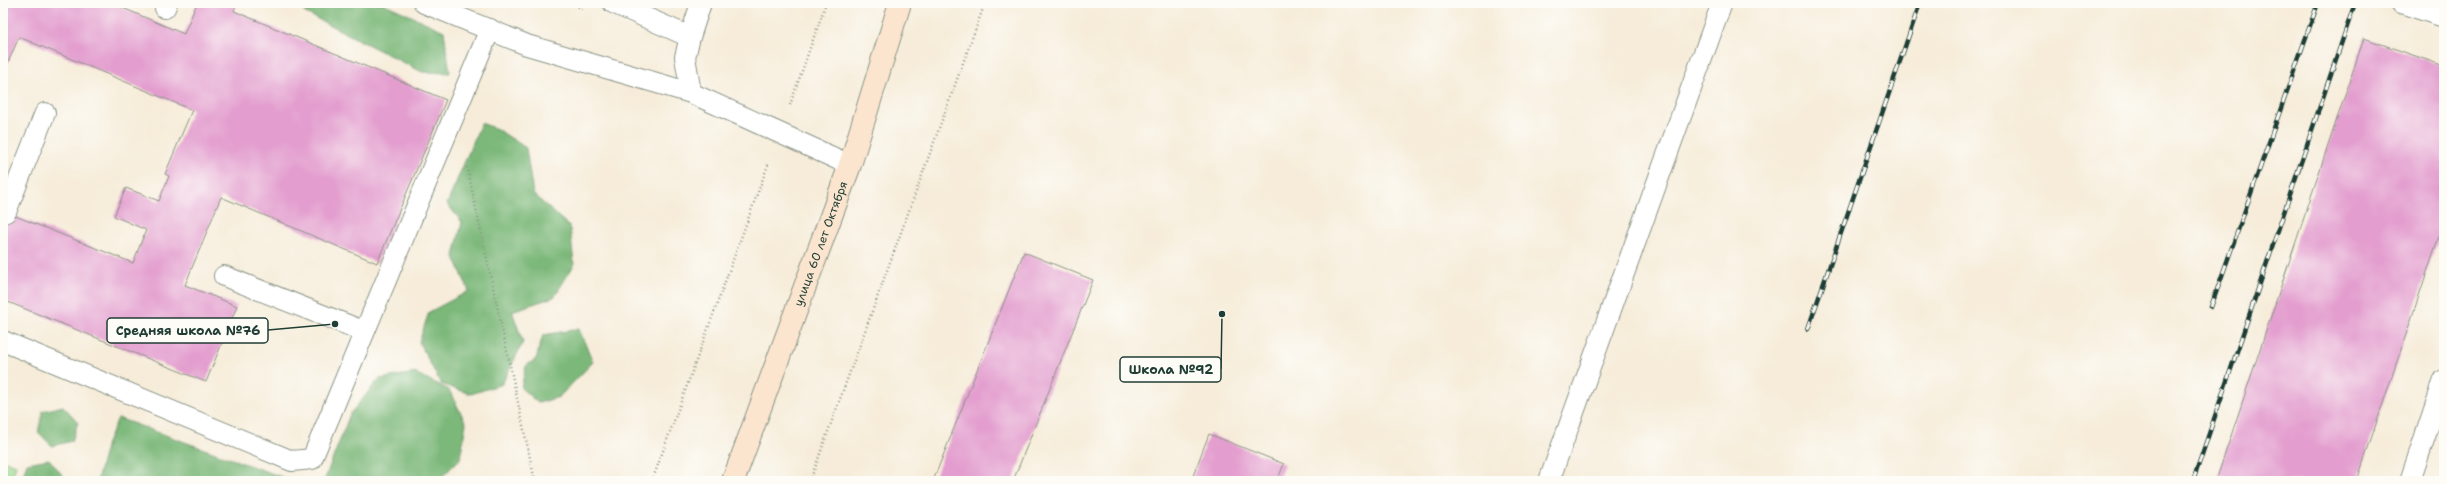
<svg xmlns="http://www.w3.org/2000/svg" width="2447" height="484" font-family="'Shantell Sans',sans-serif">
	<rect width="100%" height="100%" fill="#fdfcf7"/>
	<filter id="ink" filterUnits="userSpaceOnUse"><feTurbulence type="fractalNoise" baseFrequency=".025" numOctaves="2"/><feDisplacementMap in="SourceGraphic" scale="8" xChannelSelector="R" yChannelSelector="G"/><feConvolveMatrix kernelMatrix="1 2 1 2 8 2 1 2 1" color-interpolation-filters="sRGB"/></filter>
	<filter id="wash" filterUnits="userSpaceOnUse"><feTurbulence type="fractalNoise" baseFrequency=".012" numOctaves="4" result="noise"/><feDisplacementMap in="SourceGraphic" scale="16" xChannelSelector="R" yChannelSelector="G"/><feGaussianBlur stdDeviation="0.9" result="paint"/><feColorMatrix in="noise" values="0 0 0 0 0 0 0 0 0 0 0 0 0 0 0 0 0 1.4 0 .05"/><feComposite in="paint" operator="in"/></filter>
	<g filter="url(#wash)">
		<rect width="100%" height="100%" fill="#f6ecd9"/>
		<path fill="#9ad88e" stroke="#5c8a61" d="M3 460 16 465 11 481H3Z"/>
		<g fill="#7bb879" stroke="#4d7a56">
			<path d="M304 3H383L444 31 450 73 422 72 304 12Z"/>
			<path d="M481 123 497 129 526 148 533 194 570 227 574 265 554 297 512 311 523 342 502 384 471 394 441 384 419 342 429 312 469 291 454 256 462 222 447 204Z"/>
			<path d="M579 329 593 362 559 397 538 403 521 388 526 366 536 359 543 335Z"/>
			<path d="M415 373 449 390 466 423 460 459 438 481H324L350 414 379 379Z"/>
			<path d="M63 406 78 422 72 441 52 446 38 432 43 411Z"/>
			<path d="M118 418 293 481H97L107 443Z"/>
			<path d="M49 459 63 476 61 481H21L27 463Z"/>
		</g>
		<g id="blocks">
			<g fill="#e39ecf">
				<path d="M3 3H111L184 34 197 3H237L234 11 446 100 377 263 221 197 185 285 237 306 206 382 3 300V211L133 263 146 230 114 216 126 188 159 201 169 176 165 174 192 110 19 37 3 74Z"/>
				<path d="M2364 38 2444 66V221L2357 481H2216Z"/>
				<path d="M1024 252 1093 280 1013 481H933Z"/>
				<path d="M1209 434 1284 464 1277 481H1191Z"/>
			</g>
		</g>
	</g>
	<g filter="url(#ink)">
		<use href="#blocks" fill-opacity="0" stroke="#8a9486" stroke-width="1"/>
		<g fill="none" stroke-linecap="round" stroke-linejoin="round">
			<g stroke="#8a9486" stroke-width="22">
				<g id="service">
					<path d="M424 3 527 45 691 93"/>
					<path d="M613 3 690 37 685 57 691 93 850 165"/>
					<path d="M2401 3 2444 17"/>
					<path d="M165 8 167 3"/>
					<path d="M690 37 701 3"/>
					<path d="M6 212 45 113"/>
					<path d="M224 276 363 331"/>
					<path d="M3 341 292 461 312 459 490 29"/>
					<path d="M1549 481 1722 3"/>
					<path d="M2410 481 2444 380"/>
				</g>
			</g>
			<g stroke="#8a9486" stroke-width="24">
				<g id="secondary">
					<path id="s1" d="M733 481 850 165 900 3"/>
				</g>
			</g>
			<g stroke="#8a9486" stroke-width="2.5" stroke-dasharray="1 3" stroke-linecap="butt">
				<path d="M571 3 583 9"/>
				<path d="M790 105 826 3"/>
				<path d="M467 167 535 481"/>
				<path d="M652 481 769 162"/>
				<path d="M810 481 985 3"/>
			</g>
			<use href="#service" stroke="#fff" stroke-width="20"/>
			<use href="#secondary" stroke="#fbe5cf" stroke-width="22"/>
			<g stroke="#1f3d34" stroke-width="4.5">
				<g id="rail">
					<path d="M2211 307 2318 3"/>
					<path d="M1808 329 1920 3"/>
					<path d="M2193 481 2355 3"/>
				</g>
			</g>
			<use href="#rail" stroke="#fdfcf7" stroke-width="3" stroke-dasharray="9" stroke-linecap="butt"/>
		</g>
	</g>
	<g text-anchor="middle" stroke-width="3" stroke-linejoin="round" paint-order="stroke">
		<g font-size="12" fill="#1f3d34" stroke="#fdfcf7">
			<text dy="4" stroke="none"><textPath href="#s1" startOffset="253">улица 60 лет Октября</textPath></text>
		</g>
	</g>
	<path fill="none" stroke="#1f3d34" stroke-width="1.5" d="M335 324L268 330M1222 314L1221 369"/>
	<g fill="#1f3d34" stroke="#fdfcf7" stroke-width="1.5">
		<circle cx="335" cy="324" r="4"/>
		<circle cx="1222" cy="314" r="4"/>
	</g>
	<g fill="#fdfcf7" stroke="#1f3d34" stroke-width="1.5">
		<rect x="107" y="318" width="161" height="25" rx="4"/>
		<rect x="1120" y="357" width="101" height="25" rx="4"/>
	</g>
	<g font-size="13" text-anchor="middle" font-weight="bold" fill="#1f3d34">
		<text x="188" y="335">Средняя школа №76</text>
		<text x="1171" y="374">Школа №92</text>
	</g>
	<rect width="2447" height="484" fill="none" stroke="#fdfcf7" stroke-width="16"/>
</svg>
